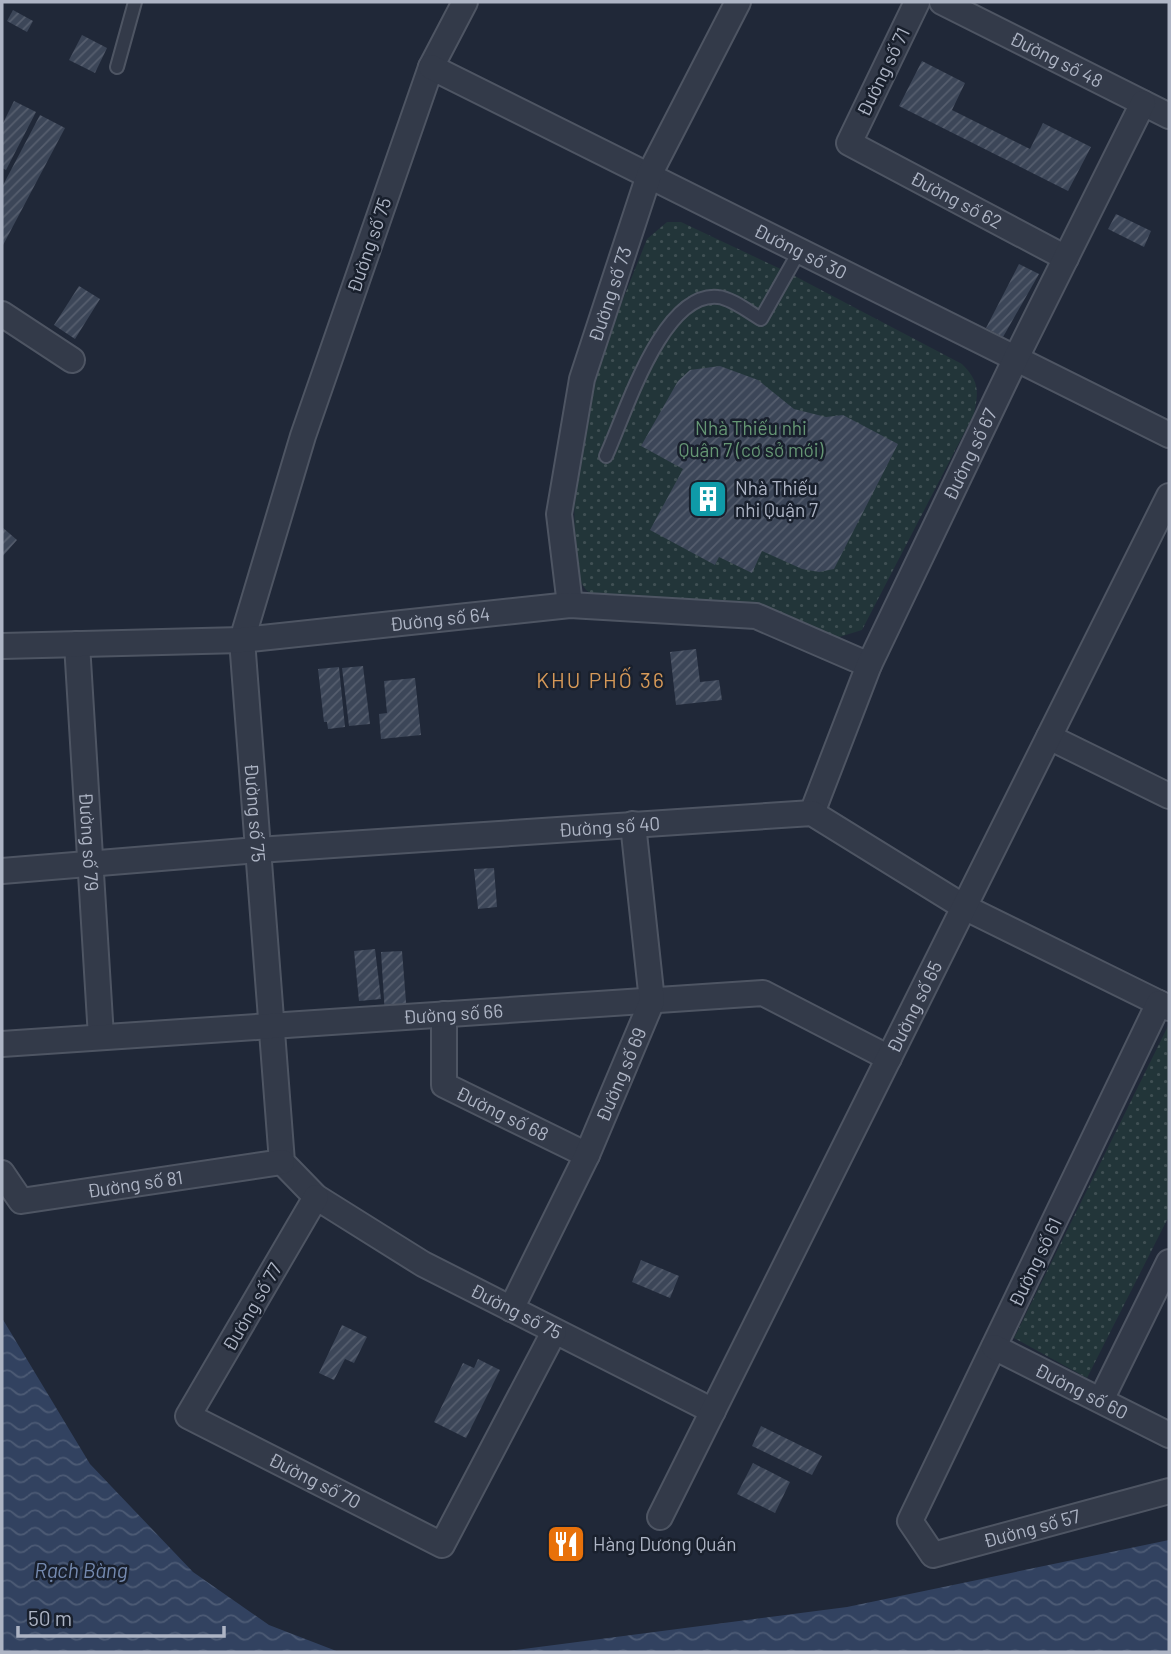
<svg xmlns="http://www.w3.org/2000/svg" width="1171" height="1654" font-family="Barlow,sans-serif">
	<defs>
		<pattern id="park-dots" width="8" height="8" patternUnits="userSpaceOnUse" patternTransform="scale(1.75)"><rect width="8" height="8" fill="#223539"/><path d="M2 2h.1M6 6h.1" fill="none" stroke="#405054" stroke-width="1.8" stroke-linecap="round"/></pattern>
		<pattern id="water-waves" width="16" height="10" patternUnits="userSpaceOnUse" patternTransform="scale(1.75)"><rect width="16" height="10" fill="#324260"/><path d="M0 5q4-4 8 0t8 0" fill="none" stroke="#4d5b75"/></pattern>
		<pattern id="building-hatch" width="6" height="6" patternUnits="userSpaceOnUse" patternTransform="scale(1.75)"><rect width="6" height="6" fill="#3c4658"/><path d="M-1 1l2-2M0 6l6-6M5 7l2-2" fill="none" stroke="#565e6e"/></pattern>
	</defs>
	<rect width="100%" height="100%" fill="#202838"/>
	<g fill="url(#park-dots)">
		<path d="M667 222H681L787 272 962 364C979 381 979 391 974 414L862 630 833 639 751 603 597 599 586 590 575 574 574 480 598 362 647 239Z"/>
		<path d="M1169 1024V1216L1087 1378 1014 1338Z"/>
	</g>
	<g fill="url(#water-waves)">
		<path d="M2 1318 90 1464 193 1572 269 1625 339 1652H2Z"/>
		<path d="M1169 1540V1652H501L847 1607Z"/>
	</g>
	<g fill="url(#building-hatch)">
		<path d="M13 10 33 21 27 32 7 21Z"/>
		<path d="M82 35 107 48 95 73 69 60Z"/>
		<path d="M922 61 965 83 952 110 1030 149 1043 123 1091 147 1068 191 899 106Z"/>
		<path d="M14 101 36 112 6 170 2 168V125Z"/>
		<path d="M40 115 65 128 2 247V187Z"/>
		<path d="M1116 214 1151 231 1144 247 1108 229Z"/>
		<path d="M1019 264 1039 274 1003 337 986 328Z"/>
		<path d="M79 286 100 299 75 339 54 325Z"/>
		<path d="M720 366 758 380 794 409 826 417 843 415 898 444 834 569 819 572 802 569 762 551 752 573 719 557 715 565 650 530 683 469 641 446 678 381 690 370Z"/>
		<path d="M2 527 17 540 2 557Z"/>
		<path d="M696 649 700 682 719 680 722 700 676 705 670 652Z"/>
		<path d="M363 666 370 724 349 726 342 668Z"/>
		<path d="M339 667 345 727 328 729 327 722H324L318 669Z"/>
		<path d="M415 678 421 735 381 739 379 714 387 713 384 681Z"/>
		<path d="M494 868 497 907 478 909 474 869Z"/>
		<path d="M375 949 381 999 359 1001 354 951Z"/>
		<path d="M402 951 407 1014 385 1015 381 952Z"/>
		<path d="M641 1260 679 1276 670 1298 632 1282Z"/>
		<path d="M342 1325 367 1337 354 1363 345 1359 334 1380 319 1373Z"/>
		<path d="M478 1359 500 1370 466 1438 434 1422 463 1363 474 1368Z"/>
		<path d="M761 1426 822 1456 812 1475 752 1446Z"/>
		<path d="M753 1463 790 1482 775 1513 737 1494Z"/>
	</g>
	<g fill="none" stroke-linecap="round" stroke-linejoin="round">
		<g stroke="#4e5563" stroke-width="16">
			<g id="service">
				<path d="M117 67 135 2"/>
				<path d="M606 456C625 415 662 291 718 297 731 298 749 312 761 319L800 250"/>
			</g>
		</g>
		<g stroke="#4e5563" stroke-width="28">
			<g id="minor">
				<path id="s1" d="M465 2 431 67 303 436 242 640 282 1162 316 1197 423 1264 713 1411"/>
				<path id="s2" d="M917 2 849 143 1066 258"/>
				<path id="s3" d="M942 2 1169 116"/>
				<path id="s4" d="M431 67 1169 435"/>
				<path d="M2 314 72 360"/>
				<path id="s5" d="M570 605 559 514 582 379 649 175 738 2"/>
				<path id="s6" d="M77 644 101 1037"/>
				<path id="s7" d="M2 646 242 640 570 605 756 616 869 665"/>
				<path d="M1049 737 1169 796"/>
				<path id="s8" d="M812 813 869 665 1016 358 1143 103"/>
				<path id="s9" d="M2 871 258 850 812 813 964 907 1169 1008"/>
				<path id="s10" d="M1159 1003 910 1521 933 1555 1169 1491"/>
				<path id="s11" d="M444 1014V1085L587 1155"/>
				<path id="s12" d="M2 1044 763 993 889 1058"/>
				<path id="s13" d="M2 1173 21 1201 282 1162"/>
				<path id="s14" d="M316 1197 188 1416 442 1545 554 1332"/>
				<path id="s15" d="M511 1309 587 1155 652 1001 633 824"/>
				<path id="s16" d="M994 1347 1169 1435"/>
				<path d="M1101 1400 1169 1262"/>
				<path id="s17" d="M660 1517 1169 496"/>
			</g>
		</g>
		<use href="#service" stroke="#333a49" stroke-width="12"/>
		<use href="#minor" stroke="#333a49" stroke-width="24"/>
	</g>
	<defs>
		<g id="building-square" transform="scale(2.0125)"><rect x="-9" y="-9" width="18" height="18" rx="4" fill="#0f9aa8" stroke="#19202d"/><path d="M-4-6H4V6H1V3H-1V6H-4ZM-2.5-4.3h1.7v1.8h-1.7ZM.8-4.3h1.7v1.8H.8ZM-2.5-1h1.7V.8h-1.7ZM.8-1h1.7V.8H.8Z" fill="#fff"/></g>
		<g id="restaurant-square" transform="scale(2.0125)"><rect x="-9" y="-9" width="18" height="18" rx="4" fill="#e8710a" stroke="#19202d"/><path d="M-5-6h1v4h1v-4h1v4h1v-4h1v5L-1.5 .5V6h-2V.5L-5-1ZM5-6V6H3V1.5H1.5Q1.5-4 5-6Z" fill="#fff"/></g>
	</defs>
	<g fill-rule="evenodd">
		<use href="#building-square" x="708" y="499"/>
		<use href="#restaurant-square" x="566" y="1544"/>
	</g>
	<g text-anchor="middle" stroke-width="5" stroke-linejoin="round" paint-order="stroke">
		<g font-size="19" fill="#aeb5c5" stroke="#19202d">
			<text dy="7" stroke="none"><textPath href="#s3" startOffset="128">Đường số 48</textPath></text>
			<text transform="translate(883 72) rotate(-64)" y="7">Đường số 71</text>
			<text dy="7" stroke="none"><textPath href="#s2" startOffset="278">Đường số 62</textPath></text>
			<text transform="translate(369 245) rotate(-71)" y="7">Đường số 75</text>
			<text dy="7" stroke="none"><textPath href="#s4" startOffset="413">Đường số 30</textPath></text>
			<text dy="7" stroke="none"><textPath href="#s5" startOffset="318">Đường số 73</textPath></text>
			<text dy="7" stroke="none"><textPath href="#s8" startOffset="392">Đường số 67</textPath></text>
			<text dy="7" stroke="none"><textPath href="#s7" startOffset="439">Đường số 64</textPath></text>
			<text dy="7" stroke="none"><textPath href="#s1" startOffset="850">Đường số 75</textPath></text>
			<text dy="7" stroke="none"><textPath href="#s9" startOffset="609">Đường số 40</textPath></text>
			<text dy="7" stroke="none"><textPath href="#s6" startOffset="198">Đường số 79</textPath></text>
			<text dy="7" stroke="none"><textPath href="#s17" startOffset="570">Đường số 65</textPath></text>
			<text dy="7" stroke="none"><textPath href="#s12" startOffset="452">Đường số 66</textPath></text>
			<text dy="7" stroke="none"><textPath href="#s15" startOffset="259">Đường số 69</textPath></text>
			<text dy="7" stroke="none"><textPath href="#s11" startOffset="136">Đường số 68</textPath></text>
			<text dy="7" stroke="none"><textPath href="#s13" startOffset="149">Đường số 81</textPath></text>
			<text transform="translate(1035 1262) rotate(-64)" y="7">Đường số 61</text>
			<text transform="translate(252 1307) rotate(-60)" y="7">Đường số 77</text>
			<text dy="7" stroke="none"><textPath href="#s1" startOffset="1480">Đường số 75</textPath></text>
			<text dy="7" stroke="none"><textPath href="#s16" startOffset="98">Đường số 60</textPath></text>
			<text dy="7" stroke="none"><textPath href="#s14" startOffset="396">Đường số 70</textPath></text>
			<text dy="7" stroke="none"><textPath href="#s10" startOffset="718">Đường số 57</textPath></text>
		</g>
		<g font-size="19" fill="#659674" stroke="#19202d">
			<text x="751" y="435">Nhà Thiếu nhi<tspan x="751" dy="22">Quận 7 (cơ sở mới)</tspan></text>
		</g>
		<g font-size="19" fill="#aeb5c5" stroke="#19202d" text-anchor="start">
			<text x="735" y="495">Nhà Thiếu<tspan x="735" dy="22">nhi Quận 7</tspan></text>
			<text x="593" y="1551">Hàng Dương Quán</text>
		</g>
		<g font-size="21" letter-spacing="2" fill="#d69958" stroke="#19202d">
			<text x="601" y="688">KHU PHỐ 36</text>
		</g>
		<g font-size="21" font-style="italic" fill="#7489af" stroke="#19202d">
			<text x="81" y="1578">Rạch Bàng</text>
		</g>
	</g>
	<rect width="1171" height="1654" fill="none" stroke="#aeb5c5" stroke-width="7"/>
	<path d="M18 1626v10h206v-10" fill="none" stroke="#aeb5c5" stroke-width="3.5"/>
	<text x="28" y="1626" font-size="21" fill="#aeb5c5" stroke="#19202d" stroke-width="5" paint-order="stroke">50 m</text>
</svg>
